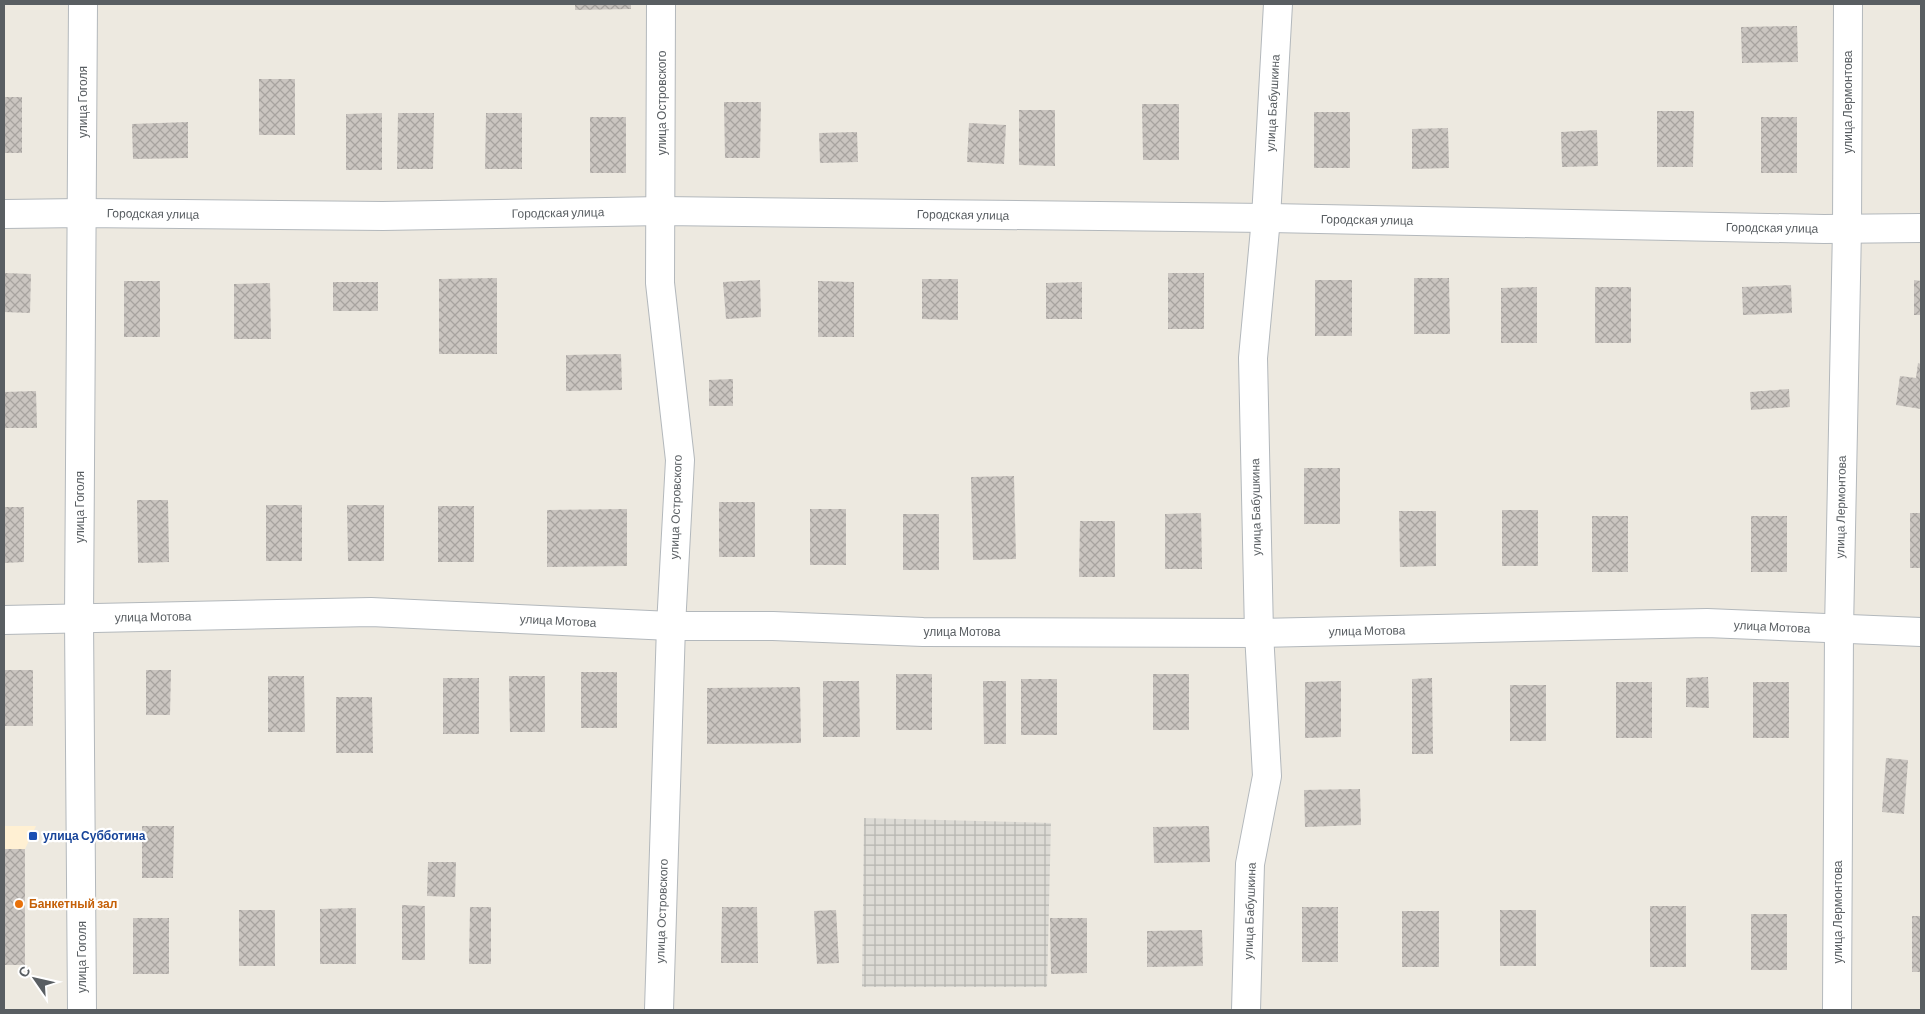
<svg xmlns="http://www.w3.org/2000/svg" width="1925" height="1014" font-family="Barlow,sans-serif">
	<defs>
		<pattern id="industrial-grid" width="8" height="8" patternUnits="userSpaceOnUse" patternTransform="scale(1.25)"><rect width="8" height="8" fill="#dddbd5"/><path d="M0 4h8M4 0v8" fill="none" stroke="#b6b5b0"/></pattern>
		<pattern id="building-cross-hatch" width="8" height="8" patternUnits="userSpaceOnUse" patternTransform="scale(1.25)"><rect width="8" height="8" fill="#cac5c0"/><path d="M0 0l8 8M0 8l8-8" fill="none" stroke="#a7a39f"/></pattern>
	</defs>
	<rect width="100%" height="100%" fill="#ede9e0"/>
	<path fill="#fff0d3" d="M4 826H36L25 849V965H4Z"/>
	<path fill="url(#industrial-grid)" d="M864 818 1051 823 1047 987H862Z"/>
	<g fill="url(#building-cross-hatch)">
		<path d="M575 4H631V9L575 10Z"/>
		<path d="M1797 26 1798 62 1742 63 1741 27Z"/>
		<rect x="259" y="79" width="36" height="56"/>
		<rect x="4" y="97" width="18" height="56"/>
		<path d="M724 102H761L760 158H725Z"/>
		<path d="M1142 104H1179V160H1143Z"/>
		<path d="M1019 110H1055V166L1019 165Z"/>
		<path d="M1657 111H1694L1693 167H1657Z"/>
		<rect x="1314" y="112" width="36" height="56"/>
		<path d="M382 113V170H346V114Z"/>
		<path d="M398 113H434L433 169H397Z"/>
		<path d="M486 113H522V169H485Z"/>
		<rect x="590" y="117" width="36" height="56"/>
		<rect x="1761" y="117" width="36" height="56"/>
		<path d="M188 122V158L133 159 132 124Z"/>
		<path d="M969 123 1006 125 1004 164 967 162Z"/>
		<path d="M1448 128 1449 168 1412 169V129Z"/>
		<path d="M1597 130 1598 166 1562 167 1561 132Z"/>
		<path d="M857 132 858 162 820 163 819 133Z"/>
		<path d="M4 273 31 274 30 313 4 312Z"/>
		<rect x="1168" y="273" width="36" height="56"/>
		<path d="M497 278V354H439V279Z"/>
		<path d="M1414 278H1449L1450 334H1414Z"/>
		<path d="M922 279H958V320L922 319Z"/>
		<path d="M760 280 761 317 726 319 723 282Z"/>
		<rect x="1315" y="280" width="37" height="56"/>
		<path d="M1914 280 1921 281V315H1914Z"/>
		<rect x="124" y="281" width="36" height="56"/>
		<path d="M818 281 854 282V337H818Z"/>
		<rect x="333" y="282" width="45" height="29"/>
		<path d="M1082 282V319H1046V283Z"/>
		<path d="M270 283 271 339H234V284Z"/>
		<path d="M1791 285 1792 313 1743 315 1742 287Z"/>
		<path d="M1537 287V343H1501V288Z"/>
		<rect x="1595" y="287" width="36" height="56"/>
		<path d="M621 354 622 390 566 391V355Z"/>
		<path d="M1918 363 1921 364V409L1896 405 1900 376 1916 378Z"/>
		<path d="M733 379V406H709V380Z"/>
		<path d="M1789 389 1790 407 1751 410 1750 392Z"/>
		<path d="M36 391 37 428H4V392Z"/>
		<rect x="1304" y="468" width="36" height="56"/>
		<path d="M1014 476 1016 559 973 560 971 477Z"/>
		<path d="M137 500H168L169 562 138 563Z"/>
		<rect x="719" y="502" width="36" height="55"/>
		<rect x="266" y="505" width="36" height="56"/>
		<path d="M347 505H384V561H348Z"/>
		<rect x="438" y="506" width="36" height="56"/>
		<path d="M4 507H24V562L4 563Z"/>
		<path d="M627 509V566L547 567V510Z"/>
		<rect x="810" y="509" width="36" height="56"/>
		<rect x="1502" y="510" width="36" height="56"/>
		<path d="M1399 511H1436V566L1400 567Z"/>
		<path d="M1201 513 1202 569H1165V514Z"/>
		<rect x="1910" y="513" width="11" height="55"/>
		<rect x="903" y="514" width="36" height="56"/>
		<rect x="1592" y="516" width="36" height="56"/>
		<rect x="1751" y="516" width="36" height="56"/>
		<path d="M1080 521H1115V577H1079Z"/>
		<rect x="4" y="670" width="29" height="56"/>
		<path d="M146 670H171L170 715H146Z"/>
		<rect x="581" y="672" width="36" height="56"/>
		<rect x="896" y="674" width="36" height="56"/>
		<rect x="1153" y="674" width="36" height="56"/>
		<path d="M268 676H304L305 732H268Z"/>
		<path d="M509 676H545V732H510Z"/>
		<path d="M1708 677 1709 708 1686 707V678Z"/>
		<rect x="443" y="678" width="36" height="56"/>
		<path d="M1432 678 1433 754H1412V679Z"/>
		<rect x="1021" y="679" width="36" height="56"/>
		<path d="M823 681H859L860 737H823Z"/>
		<path d="M983 681H1006V744H984Z"/>
		<path d="M1341 681V737L1305 738V682Z"/>
		<rect x="1616" y="682" width="36" height="56"/>
		<rect x="1753" y="682" width="36" height="56"/>
		<rect x="1510" y="685" width="36" height="56"/>
		<path d="M800 687 801 743 707 744V688Z"/>
		<path d="M336 697H372L373 753H336Z"/>
		<path d="M1886 758 1908 760 1904 814 1882 812Z"/>
		<path d="M1360 789 1361 825 1305 827 1304 790Z"/>
		<path d="M142 826H174L173 878H142Z"/>
		<path d="M1209 826 1210 862 1154 863 1153 827Z"/>
		<rect x="4" y="849" width="21" height="116"/>
		<path d="M428 862H456L455 897 427 896Z"/>
		<path d="M402 905 425 906V960H402Z"/>
		<rect x="1650" y="906" width="36" height="61"/>
		<path d="M470 907H491V964H469Z"/>
		<path d="M722 907H757L758 963H721Z"/>
		<rect x="1302" y="907" width="36" height="55"/>
		<path d="M356 908V964H320V909Z"/>
		<rect x="239" y="910" width="36" height="56"/>
		<path d="M836 910 839 963 817 964 814 911Z"/>
		<rect x="1500" y="910" width="36" height="56"/>
		<rect x="1402" y="911" width="37" height="56"/>
		<rect x="1751" y="914" width="36" height="56"/>
		<rect x="1912" y="916" width="9" height="56"/>
		<rect x="133" y="918" width="36" height="56"/>
		<path d="M1050 918H1087V973L1051 974Z"/>
		<path d="M1202 930 1203 966 1147 967V931Z"/>
	</g>
	<g fill="none" stroke-linecap="round" stroke-linejoin="round">
		<g stroke="#b3b8bc" stroke-width="30">
			<g id="minor">
				<path d="M4 214 82 213 383 216 662 211 1266 218 1824 229 1921 228"/>
				<path d="M4 620 371 612 671 626H773L923 632 1259 633 1707 623 1921 632"/>
				<path d="M82 1010 79 619 83 4"/>
				<path d="M659 1010 671 626 680 460 660 283 661 4"/>
				<path d="M1246 1010 1250 864 1267 776 1259 633 1253 358 1266 218 1278 4"/>
				<path d="M1837 1010 1839 630 1847 228 1848 4"/>
			</g>
		</g>
		<use href="#minor" stroke="#fff" stroke-width="28"/>
	</g>
	<rect fill="#1a4fb4" stroke="#fff" stroke-width="2" x="28" y="831" width="10" height="10" rx="2.5"/>
	<circle fill="#e8710a" stroke="#fff" stroke-width="2" cx="19" cy="904" r="5"/>
	<g text-anchor="middle" stroke-width="4.5" stroke-linejoin="round" paint-order="stroke">
		<g font-size="12" fill="#595e62" stroke="#fff">
			<text transform="translate(83 102) rotate(-90)" y="4">улица Гоголя</text>
			<text transform="translate(1848 102) rotate(-90)" y="4">улица Лермонтова</text>
			<text transform="translate(662 103) rotate(-90)" y="4">улица Островского</text>
			<text transform="translate(1273 103) rotate(-87)" y="4">улица Бабушкина</text>
			<text transform="translate(558 213) rotate(-1)" y="4">Городская улица</text>
			<text transform="translate(153 214) rotate(1)" y="4">Городская улица</text>
			<text transform="translate(963 215) rotate(1)" y="4">Городская улица</text>
			<text transform="translate(1367 220) rotate(1)" y="4">Городская улица</text>
			<text transform="translate(1772 228) rotate(1)" y="4">Городская улица</text>
			<text transform="translate(80 507) rotate(-90)" y="4">улица Гоголя</text>
			<text transform="translate(676 507) rotate(-88)" y="4">улица Островского</text>
			<text transform="translate(1256 507) rotate(-91)" y="4">улица Бабушкина</text>
			<text transform="translate(1841 507) rotate(-89)" y="4">улица Лермонтова</text>
			<text transform="translate(153 617) rotate(-1)" y="4">улица Мотова</text>
			<text transform="translate(558 621) rotate(3)" y="4">улица Мотова</text>
			<text transform="translate(1772 627) rotate(3)" y="4">улица Мотова</text>
			<text transform="translate(1367 631) rotate(-1)" y="4">улица Мотова</text>
			<text x="962" y="636">улица Мотова</text>
			<text transform="translate(662 911) rotate(-88)" y="4">улица Островского</text>
			<text transform="translate(1250 911) rotate(-88)" y="4">улица Бабушкина</text>
			<text transform="translate(1838 912) rotate(-90)" y="4">улица Лермонтова</text>
			<text transform="translate(82 957) rotate(-90)" y="4">улица Гоголя</text>
		</g>
		<g font-size="12" font-weight="bold" fill="#164399" stroke="#fff" text-anchor="start">
			<text x="43" y="840">улица Субботина</text>
		</g>
		<g font-size="12" font-weight="bold" fill="#c56008" stroke="#fff" text-anchor="start">
			<text x="29" y="908">Банкетный зал</text>
		</g>
	</g>
	<rect width="1925" height="1014" fill="none" stroke="#595e62" stroke-width="10"/>
	<g transform="translate(35 979) rotate(304)" stroke="#ffffff" stroke-width="4" paint-order="stroke">
	<path d="M0-4L9 19L0 12L-9 19Z" fill="#595e62"/>
	<text y="-8" font-size="14" font-weight="bold" text-anchor="middle" fill="#595e62">С</text>
	</g>
</svg>
